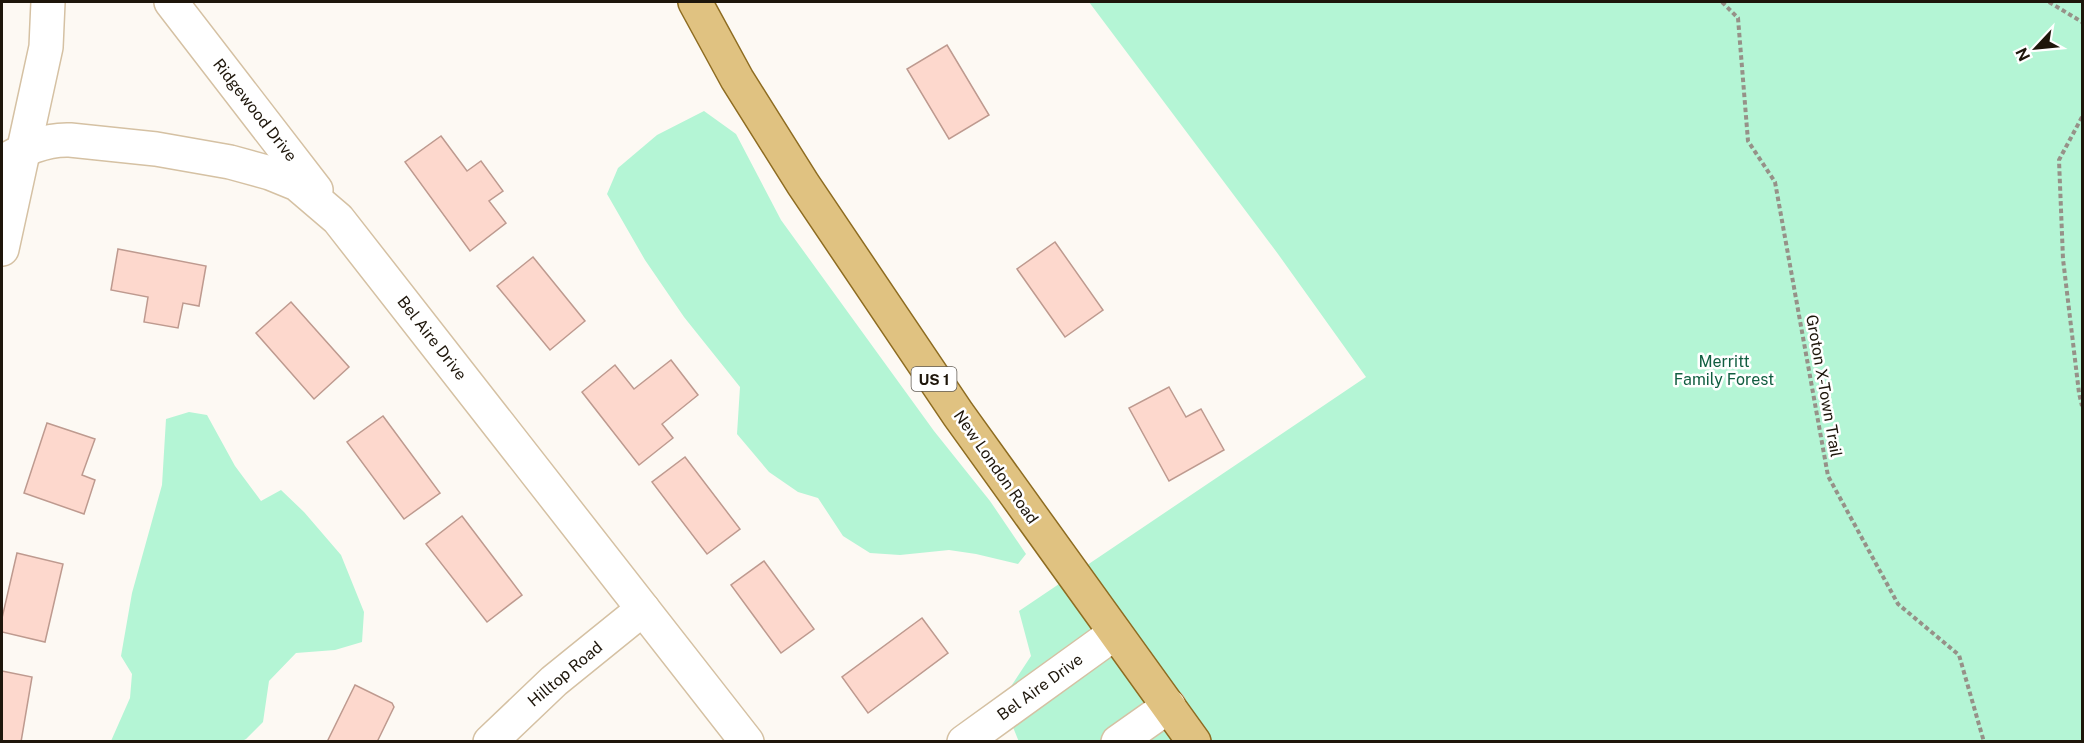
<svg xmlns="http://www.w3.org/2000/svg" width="2084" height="743" font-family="'Public Sans',sans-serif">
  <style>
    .green { fill: #b4f5d5 }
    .building { fill: #fdd8cd; stroke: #be9a8f; stroke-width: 1.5 }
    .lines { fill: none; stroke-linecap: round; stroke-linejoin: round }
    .minor-casing { stroke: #d5c1a3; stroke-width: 36 }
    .major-casing { stroke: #8e6c21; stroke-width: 36 }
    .path { stroke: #969188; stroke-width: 4; stroke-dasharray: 4.5 3; stroke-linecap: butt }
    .minor { stroke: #fff; stroke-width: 33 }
    .major { stroke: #e0c281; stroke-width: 33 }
    .labels { text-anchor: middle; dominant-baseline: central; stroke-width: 5; stroke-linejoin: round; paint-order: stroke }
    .shield { fill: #fff; stroke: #625c54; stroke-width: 1.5 }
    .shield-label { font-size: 15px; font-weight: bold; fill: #1e160b }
    .street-label { font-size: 16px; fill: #1e160b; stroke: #fff }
    .park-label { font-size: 16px; fill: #115e41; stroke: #fff }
  </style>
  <rect width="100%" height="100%" fill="#fdf9f3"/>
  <g class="green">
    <path d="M1089,2H2082V741L1019,742L1002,700L1031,656L1019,611L1366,377L1278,254Z"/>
    <path d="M704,111L736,134L781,220L934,431L990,501L1026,554L1018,564L976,554L949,550L900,555L870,553L843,536L818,498L798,492L769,472L737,434L740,387L684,317L645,260L607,194L618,168L657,135Z"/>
    <path d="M189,412L207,415L235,466L261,501L281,490L304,512L341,555L364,612L362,642L335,650L296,653L269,681L263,722L246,739L240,742L111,741L130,698L132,674L121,656L132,593L162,485L166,419Z"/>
  </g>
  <g class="building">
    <path d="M947,45L989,115L949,139L907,69Z"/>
    <path d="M441,136L467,171L481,161L503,191L489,201L506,223L470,251L405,162Z"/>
    <path d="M1055,242L1103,310L1065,337L1017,269Z"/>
    <path d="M118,249L206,266L199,306L183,303L178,328L144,322L148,297L111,290Z"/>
    <path d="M533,257L585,321L550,350L497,286Z"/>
    <path d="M291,302L349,367L314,399L256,333Z"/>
    <path d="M671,360L698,395L662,424L673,438L639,465L582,392L615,365L634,389Z"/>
    <path d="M1169,387L1186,417L1201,409L1224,450L1169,481L1129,408Z"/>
    <path d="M383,416L440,493L404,519L347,442Z"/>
    <path d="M47,423L95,439L82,475L95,480L84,514L24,493Z"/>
    <path d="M685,457L740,529L707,554L652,482Z"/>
    <path d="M462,516L522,595L487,622L426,544Z"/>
    <path d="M17,553L63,564L45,642L2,632V618Z"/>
    <path d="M764,561L814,629L781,653L731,585Z"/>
    <path d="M922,618L948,653L868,713L842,677Z"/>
    <path d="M2,671L32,677L21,742H2Z"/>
    <path d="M355,685L392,703L394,707L377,742H327Z"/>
  </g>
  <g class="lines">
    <defs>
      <g id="minor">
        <path d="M171,2L316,190"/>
        <path d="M2,162C23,150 44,139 70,140L156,149L230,162L270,173L297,184L338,219L747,742"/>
        <path d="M2,249L46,47L48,2"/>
        <path d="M490,742L554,681L643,609"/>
        <path d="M964,742L1115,633"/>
        <path d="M1118,742L1169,706"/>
      </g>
      <path id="major" d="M695,2L737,79L803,184L958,414L1194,742"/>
    </defs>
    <use href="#minor" class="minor-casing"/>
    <use href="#major" class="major-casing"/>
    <g class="path">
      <path d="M1722,2L1738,18L1748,141L1775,182L1828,476L1898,604L1959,655L1984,742"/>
      <path d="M2049,2L2082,22"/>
      <path d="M2082,117L2059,160L2063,259L2079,393L2082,406"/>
    </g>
    <use href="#minor" class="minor"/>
    <use href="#major" class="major"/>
  </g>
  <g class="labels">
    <rect class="shield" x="911.5" y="367" width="45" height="24" rx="4.5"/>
    <g class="shield-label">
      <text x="934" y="379">US 1</text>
    </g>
    <g class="street-label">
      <text transform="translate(255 110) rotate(52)">Ridgewood Drive</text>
      <text transform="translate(432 338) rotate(52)">Bel Aire Drive</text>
      <text transform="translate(1824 386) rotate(80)">Groton X-Town Trail</text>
      <text transform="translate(996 467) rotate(55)">New London Road</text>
      <text transform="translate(565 674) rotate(-40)">Hilltop Road</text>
      <text transform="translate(1040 687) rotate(-36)">Bel Aire Drive</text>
    </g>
    <g class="park-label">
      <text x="1724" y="361">Merritt<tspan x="1724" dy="18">Family Forest</tspan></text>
    </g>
  </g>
  <rect width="2084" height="743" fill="none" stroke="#1e160b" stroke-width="6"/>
  <g transform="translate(2036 48) rotate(244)" stroke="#ffffff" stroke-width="4.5" paint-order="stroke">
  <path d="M0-4.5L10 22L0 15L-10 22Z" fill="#1e160b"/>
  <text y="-9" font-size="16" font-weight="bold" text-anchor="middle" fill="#1e160b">N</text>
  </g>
</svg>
